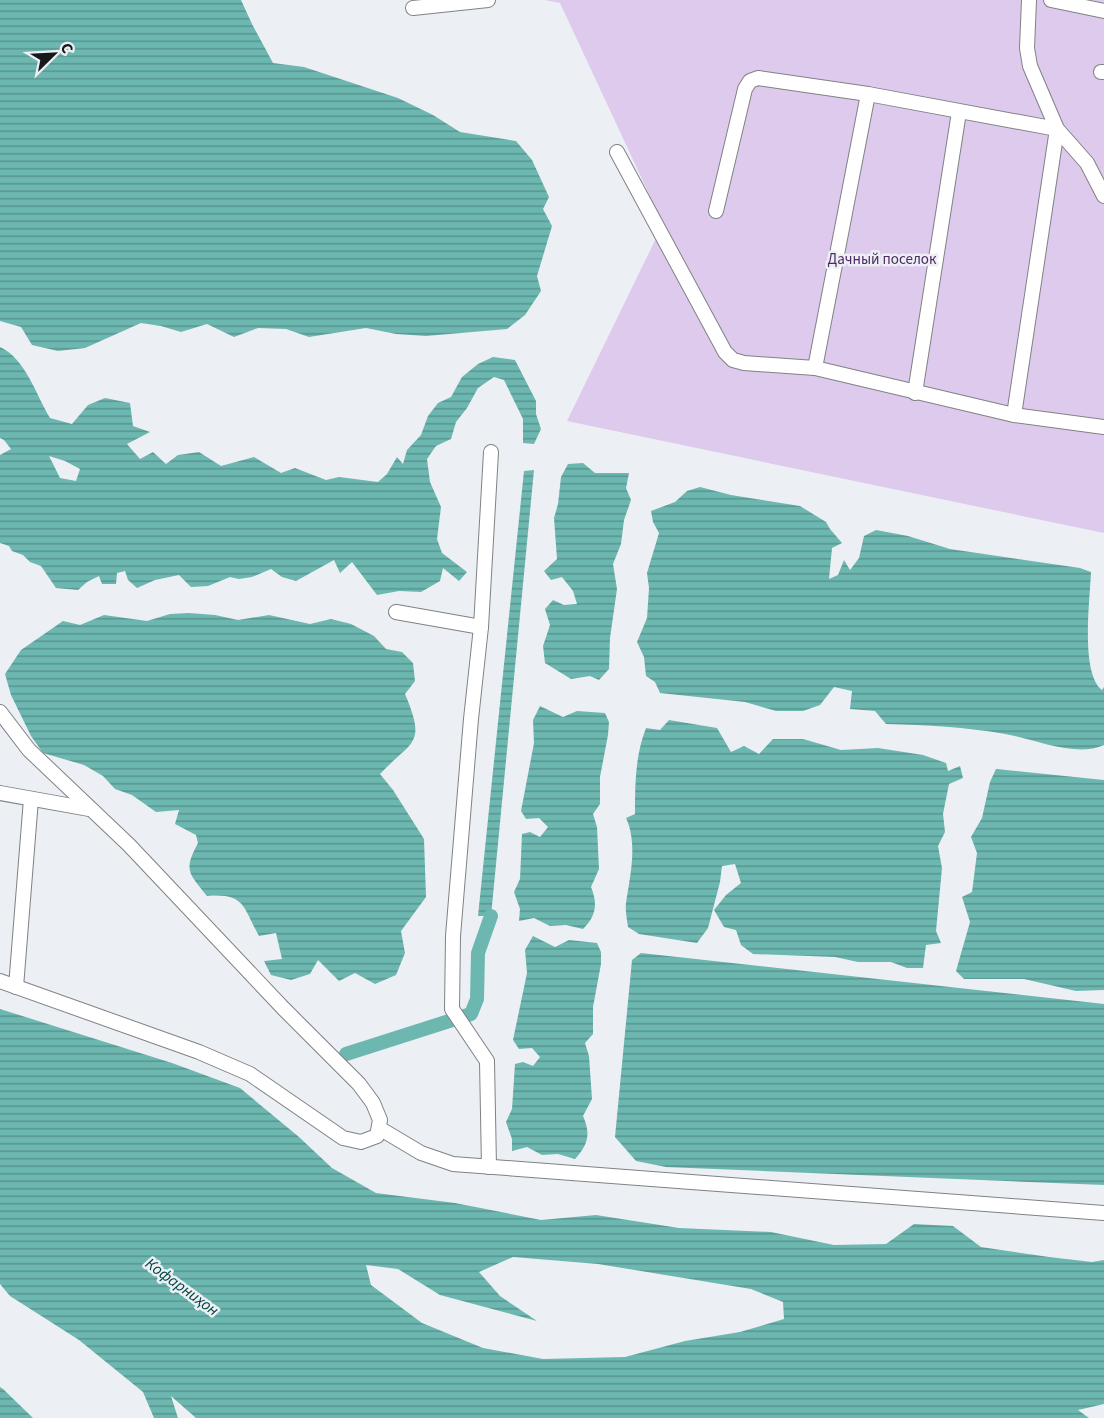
<svg xmlns="http://www.w3.org/2000/svg" width="1104" height="1418" font-family="'Source Sans 3',sans-serif">
  <style>
    .garden { fill: #decaec }
    .water { fill: url(#water-rules); fill-rule: evenodd }
    .lines { fill: none; stroke-linecap: round; stroke-linejoin: round }
    .canal { stroke: #6db7b1; stroke-width: 14 }
    .minor-casing { stroke: #7f8285; stroke-width: 16 }
    .minor { stroke: #fff; stroke-width: 14 }
    .labels { text-anchor: middle; dominant-baseline: central; stroke-width: 5; stroke-linejoin: round; paint-order: stroke }
    .park-label { font-size: 15px; fill: #4e2964; stroke: #eceff3 }
    .water-label { font-size: 16px; font-style: italic; fill: #004642; stroke: #eceff3 }
  </style>
  <defs>
    <pattern id="water-rules" width="6" height="5" patternUnits="userSpaceOnUse" patternTransform="scale(1.5)"><rect width="6" height="5" fill="#6db7b1"/><path d="M0 2.5h6" fill="none" stroke="#59948f"/></pattern>
  </defs>
  <rect width="100%" height="100%" fill="#eceff3"/>
  <path class="garden" d="M545,0H1104V533L567,421L663,224L560,3Z"/>
  <g class="water">
    <path d="M0,0H241L252,24L273,63L304,67L398,98L433,115L460,132L516,141L532,160L549,197L543,209L552,226L537,276L541,291L525,315L507,329L426,336L396,334L366,328L309,337L286,329L258,328L234,337L207,324L181,332L161,326L141,323L85,348L58,351L32,345L21,327L0,321Z"/>
    <path d="M0,347C26,359 36,395 50,418L72,424L88,405L105,398L130,403L133,426L150,432L127,444L140,459L153,452L166,464L178,455L199,452L221,466L254,457L281,473L295,468L326,480L339,477L378,482L387,474L397,457L403,464L407,450L421,435L428,416L438,403L451,397L462,377L478,364L493,357L515,360L536,401V414L541,429L534,444L523,443V419L504,380L494,377L478,388L467,408L456,422L451,439L436,446L427,459L430,482L441,507L437,539L442,553L467,572L459,581L443,568L440,581L421,592L399,591L377,595L352,562L340,573L334,560L296,581L282,577L271,569L252,577L239,579L230,577L208,586L191,587L179,575L155,580L137,588L128,580L125,571L117,573L116,584H102L99,576L87,582L78,590L56,588L41,566L30,562L23,555L12,551L9,546L0,543V455L11,449L4,440L0,438ZM49,456L65,461L80,469L76,481L60,478Z"/>
    <path d="M583,463L595,473H629L626,488L631,500L624,520L621,544L613,564L617,589L610,638L609,669L599,680L590,676L571,679L545,663L543,646L550,625L545,609L553,600L564,605L577,604L573,591L562,577L551,580L544,571L557,559L554,518L558,504L561,477L568,464Z"/>
    <path d="M534,470L491,916H478L524,471Z"/>
    <path d="M700,487L731,495L800,506L826,522L830,529L842,543L832,548L829,579L838,575L844,560L850,570L859,558L864,536L876,530L908,536L950,549L1080,568L1091,572C1090,599 1080,673 1102,690L1104,687V745C1076,758 1034,739 1005,734C966,727 926,725 886,724L875,711L850,709L852,691L834,687L820,705L803,711H776L745,702L660,693L655,682L646,676L644,657L637,642L647,618L649,588L647,573L659,533L653,522L651,511L675,502L687,491Z"/>
    <path d="M189,613L215,615L238,620L269,615L310,624L331,619L351,624L374,636L386,649L402,652L413,663L415,681L405,694C427,746 412,740 380,774L393,790L424,839L426,897L401,931L405,953L396,975L375,984L355,973L339,981L318,960L310,974L291,980L271,975L264,961L282,959L276,933L259,936C243,908 246,893 207,896C189,873 183,871 198,843L196,835L175,824L179,810L156,812L132,795L115,789L103,776L84,765L43,753L31,736L11,695L5,674L21,650L63,621L80,625L104,615L147,621L170,614Z"/>
    <path d="M540,706L563,717L577,711L605,713L609,722L608,735L600,777V804L593,814L597,827L599,869L591,887C598,904 596,916 583,929L566,925L550,926L534,918L519,921L520,909L514,892L520,879L522,834L530,832L540,837L548,827L539,818L526,819L521,811L534,743L533,720Z"/>
    <path d="M669,720L717,728L731,752L744,746L759,754L773,739H803L841,750L878,748L923,755L946,763L948,771L960,766L963,778L949,784L943,814L945,832L938,846L942,868L936,931L941,943L926,945L923,968H907L891,962H858L835,957L753,954L741,945L736,930L724,927L714,910L726,895L741,883L735,864L722,866L720,882L708,928L697,943L639,934L628,927C627,919 625,911 626,903C630,876 638,844 626,818L635,814C635,785 635,756 646,728L660,730Z"/>
    <path d="M996,769L1104,780V990L1076,991L1024,979H964L956,971L970,922L962,897L972,892L977,853L971,837L982,818L990,782Z"/>
    <path d="M533,936L555,947L569,940L597,943L601,952V964L593,1007V1034L585,1043L589,1056L592,1099L583,1116C591,1134 588,1145 575,1159L558,1154L542,1155L527,1147L512,1151V1139L506,1122L512,1109L515,1064L523,1062L533,1066L540,1057L532,1048L519,1049L513,1040L527,973L525,950Z"/>
    <path d="M641,953L1104,1004V1185L666,1167L636,1161L615,1137L632,960Z"/>
    <path d="M0,1009L172,1063L240,1088L299,1137L332,1168L376,1193L455,1203L541,1220L596,1215L679,1228L771,1232L834,1245L886,1244L914,1224L953,1226L981,1247L1049,1257L1092,1262L1104,1260V1404L1078,1410L1089,1418H196L171,1396L178,1418H154L143,1392L79,1340L10,1296L0,1284ZM513,1257L598,1264L751,1289L783,1302L784,1319L740,1332L685,1341L625,1357L543,1359L483,1348L422,1323L371,1285L366,1265L398,1269L440,1295L537,1321L500,1296L479,1272Z"/>
    <path d="M0,1387L3,1389L33,1418H0Z"/>
  </g>
  <g class="lines">
    <path class="canal" d="M346,1054L471,1014L477,999L478,953L491,916"/>
    <defs>
      <g id="minor">
        <path d="M1051,0L1104,11"/>
        <path d="M413,8L488,0"/>
        <path d="M1101,72H1104"/>
        <path d="M617,152L725,352L733,360L744,363L815,368L1014,415L1057,129L1030,66L1027,48L1029,0"/>
        <path d="M716,211L745,89L750,81L758,78L868,94L1057,129L1087,163L1104,196"/>
        <path d="M815,368L868,94"/>
        <path d="M915,393L959,112"/>
        <path d="M1014,415L1104,427"/>
        <path d="M396,612L481,627"/>
        <path d="M0,712L29,750L129,845L283,1008L359,1084L373,1103L380,1120L377,1136L361,1142L343,1138L250,1074L199,1052L0,981"/>
        <path d="M0,793L89,809"/>
        <path d="M16,987L31,799"/>
        <path d="M379,1128L421,1153L453,1164L1104,1213"/>
        <path d="M489,1167L487,1061L452,1009L453,936L471,719L481,627L491,452"/>
      </g>
    </defs>
    <use href="#minor" class="minor-casing"/>
    <use href="#minor" class="minor"/>
  </g>
  <g class="labels">
    <g class="park-label">
      <text x="882" y="259">Дачный поселок</text>
    </g>
    <g class="water-label">
      <text transform="translate(182 1287) rotate(36)">Кофарниҳон</text>
    </g>
  </g>
  <g transform="translate(54 54) rotate(66)" stroke="#eceff3" stroke-width="4.5" paint-order="stroke">
  <path d="M0-4.5L10 22L0 15L-10 22Z" fill="#161819"/>
  <text y="-9" font-size="16" font-weight="bold" text-anchor="middle" fill="#161819">С</text>
  </g>
</svg>
